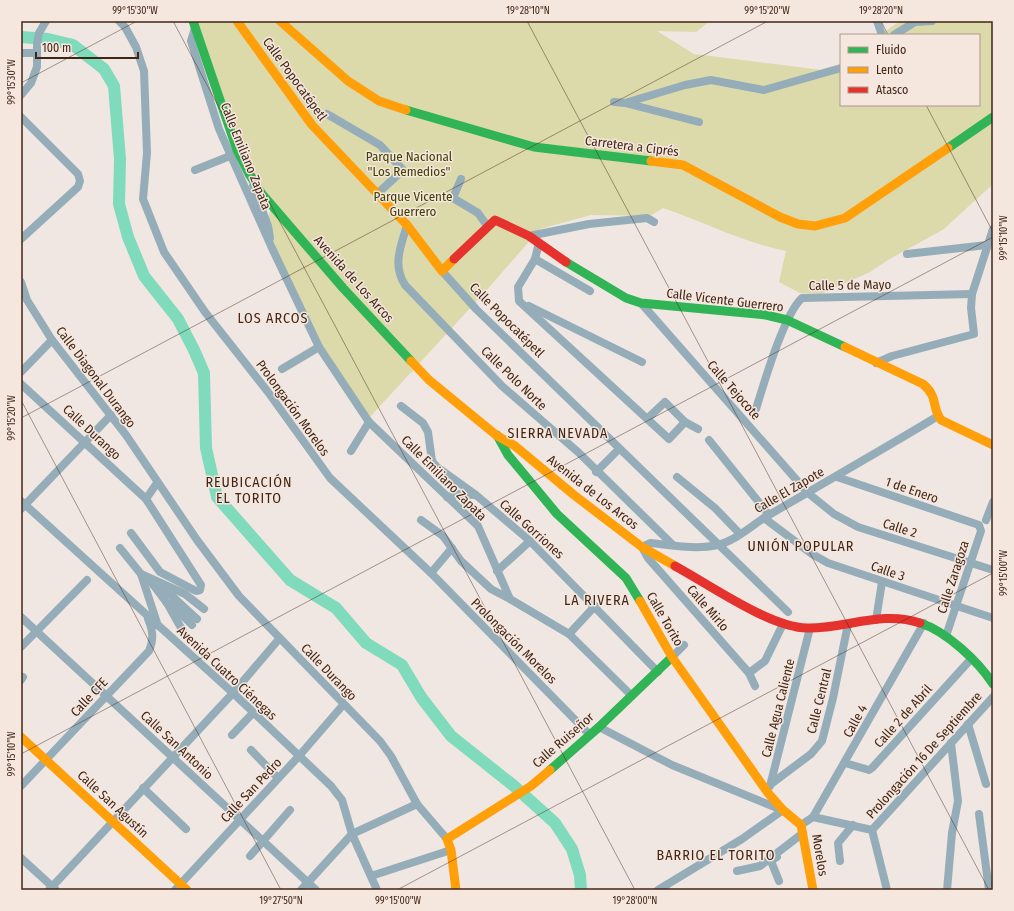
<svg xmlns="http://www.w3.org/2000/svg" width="1014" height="911" font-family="'Fira Sans Condensed',sans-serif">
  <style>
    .green { fill: #dcd9ab }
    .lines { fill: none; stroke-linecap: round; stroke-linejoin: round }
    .river { stroke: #80dabc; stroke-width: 12 }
    .street { stroke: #95adb8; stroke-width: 8 }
    .fast { stroke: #30b455; stroke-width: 9 }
    .slow { stroke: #ff9f0a; stroke-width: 9 }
    .jam { stroke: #e5322d; stroke-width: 9 }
    .ticks { fill: none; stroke: #412616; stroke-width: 1; stroke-opacity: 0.45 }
    .labels { text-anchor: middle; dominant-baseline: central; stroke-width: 3; stroke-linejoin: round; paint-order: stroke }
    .street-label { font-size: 13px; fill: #412616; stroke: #f5e6de }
    .park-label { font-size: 13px; fill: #404001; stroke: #f5e6de }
    .neighbourhood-label { font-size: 14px; letter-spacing: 1px; fill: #412616; stroke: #f5e6de }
    .neatline { fill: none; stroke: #412616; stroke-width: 1.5 }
    .ticks-label { font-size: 10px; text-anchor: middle; fill: #412616 }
  </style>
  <rect width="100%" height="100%" fill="#f0e7e3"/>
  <path class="green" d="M196,21H710L696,32L657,31L694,54L830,71L841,63V105H979V35H880L900,21H993V184L944,229L888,260L870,272L821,294L800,293L779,282L786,251C742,242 704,222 663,208L650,216L591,215L540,229L485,292L369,418L296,304L265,230L272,203C231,152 217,83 196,21Z"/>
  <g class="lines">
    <path class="river" d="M21,37L48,39L73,45L104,69L114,86L120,159L119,204L128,237L144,276L178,319L194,350L204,373L206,448L217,497L290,580L336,608L366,643L402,665L421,697L451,736L514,786L555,823L572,849L580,875L581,890"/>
    <g class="street">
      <path d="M119,21L125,27L136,47L144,71L147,153L143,199L164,252L205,312L268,392L330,478L431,573L590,735"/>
      <path d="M877,21L882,35"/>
      <path d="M195,28L191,41L219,129L271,246L319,347L369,422L478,526L510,599L569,634L632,696"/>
      <path d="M894,35L915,22L932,21"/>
      <path d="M21,53H37"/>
      <path d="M21,95L31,83L37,67V43L39,33L46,21"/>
      <path d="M614,102L625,103L685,85L711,80L764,90L841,68"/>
      <path d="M625,103L699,122"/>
      <path d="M327,114L380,145L403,170L377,194"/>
      <path d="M21,117L78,174L80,181L78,187L21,239"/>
      <path d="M195,170L230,156"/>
      <path d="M461,179L453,198L478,213L488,227"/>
      <path d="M253,186L268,226L270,238"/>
      <path d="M407,225C401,246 392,265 405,285L502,386L578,452L673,545"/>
      <path d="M529,236L589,224L647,218L654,222"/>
      <path d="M539,243L535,259L518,287L519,301L669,439L685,422"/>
      <path d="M907,254L987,245"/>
      <path d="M535,259L590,291"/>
      <path d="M442,271L476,309L788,612"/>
      <path d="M21,282L27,300L52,340L126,435L197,540L239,596L380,741L391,756L417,804L447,839"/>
      <path d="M641,303L808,493L834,514L858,527L993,570"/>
      <path d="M529,306L642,362"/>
      <path d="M876,363L892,356L974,334L971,308L972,294L993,229"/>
      <path d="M282,369L319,347"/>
      <path d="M21,372L52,340"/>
      <path d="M21,384L146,499L201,585L200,590L196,591L160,572L131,533"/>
      <path d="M401,406L423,423L428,432L432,461L437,467L476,495L530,541L658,672"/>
      <path d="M756,409C764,383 784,314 802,298L972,294"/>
      <path d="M648,418L665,402L685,422L698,429"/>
      <path d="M709,440L769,515"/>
      <path d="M351,451L369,422"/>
      <path d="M596,472L619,449"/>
      <path d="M677,477L715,508L740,534"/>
      <path d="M837,477L979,525L981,531L946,636"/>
      <path d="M447,497L458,494L475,495"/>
      <path d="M146,499L157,483"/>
      <path d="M21,501L233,693L331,786L342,800L352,834L377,890"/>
      <path d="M21,509L111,415"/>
      <path d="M764,518L812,554L828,563L993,618"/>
      <path d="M421,520L443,536L461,561L491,589L510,599"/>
      <path d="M986,520L993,502"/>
      <path d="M120,548L141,574L158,626"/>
      <path d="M497,571L530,541"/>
      <path d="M431,573L452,548"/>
      <path d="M141,574L185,594L204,609"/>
      <path d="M149,579L167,603L184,633"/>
      <path d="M162,587L197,619"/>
      <path d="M167,603L172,605L192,625"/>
      <path d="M21,617L316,890"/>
      <path d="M876,620L882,582"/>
      <path d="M569,634L595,606"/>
      <path d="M21,647L87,580"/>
      <path d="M672,657L684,645"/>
      <path d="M749,673L765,661L783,624"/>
      <path d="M21,680L23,677"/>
      <path d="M755,686L749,673L648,558L642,547L650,543C671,545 696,550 717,545C736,541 753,524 769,515C825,482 882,450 938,416"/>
      <path d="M968,724L986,784"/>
      <path d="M599,727L672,765L782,810"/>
      <path d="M232,735L253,713"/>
      <path d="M251,750L278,778"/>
      <path d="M845,763L869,770L872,768L971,659"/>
      <path d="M771,784L811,754L822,741L833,698L848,624"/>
      <path d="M21,786L149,651C154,639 153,631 148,619"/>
      <path d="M770,786L810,628"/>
      <path d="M143,788L186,829"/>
      <path d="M979,814L989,890"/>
      <path d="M813,817L872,830"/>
      <path d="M801,825L813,817L924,623"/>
      <path d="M872,830L993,697"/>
      <path d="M872,830L887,890"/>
      <path d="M250,856L290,810"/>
      <path d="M777,857L771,861L779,881"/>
      <path d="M21,858L55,889"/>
      <path d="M840,861L838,843L853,825"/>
      <path d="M737,871L760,866L803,833"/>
      <path d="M371,876L451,850"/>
      <path d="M49,890L233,693L279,639"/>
      <path d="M175,890L299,756L343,705"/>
      <path d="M301,890L352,834L417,804"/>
      <path d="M658,890L742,839L783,810"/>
      <path d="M947,890L952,833L958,801L951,743"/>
    </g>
    <g class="fast">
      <path d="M193,21L237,150L249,174L262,194L343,288L411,361"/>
      <path d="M406,110L534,147L651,161"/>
      <path d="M948,148L993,117"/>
      <path d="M566,262L626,298L641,303L766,315L787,320L845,347"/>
      <path d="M497,435L508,455L557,514L626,578L640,601"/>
      <path d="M920,623C946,631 978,661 993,684"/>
      <path d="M550,770L599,727L672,657"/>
    </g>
    <g class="slow">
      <path d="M237,21L312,125L407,225L442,271L454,259"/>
      <path d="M280,21L348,81L379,101L406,110"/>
      <path d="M651,161L683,165L780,217L798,224L815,226L845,218L948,148"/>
      <path d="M845,347L923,384C939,398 931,406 941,420L993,445"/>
      <path d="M411,361L429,380L496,435L515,446L574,495L642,547L675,566"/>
      <path d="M640,601L672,657L768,793L783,810L801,825L813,890"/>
      <path d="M21,737L187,890"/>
      <path d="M456,890L451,850L447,839L531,786L550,770"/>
    </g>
    <g class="jam">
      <path d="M454,259L495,220L529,236L566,262"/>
      <path d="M675,566C710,585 769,627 807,628C845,629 882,610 920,623"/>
    </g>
  </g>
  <path class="ticks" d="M173,21L635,890M527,21L989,890M881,21L888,35M21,83L137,21M926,105L993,232M21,400L281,890M21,418L768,21M21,754L993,237M397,890L993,573"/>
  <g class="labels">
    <g class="street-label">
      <text transform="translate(295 79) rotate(54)">Calle Popocatépetl</text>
      <text transform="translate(632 146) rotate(7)">Carretera a Ciprés</text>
      <text transform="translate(246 156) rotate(68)">Calle Emiliano Zapata</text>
      <text transform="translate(354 279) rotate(48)">Avenida de Los Arcos</text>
      <text transform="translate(850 285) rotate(-1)">Calle 5 de Mayo</text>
      <text transform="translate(725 300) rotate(7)">Calle Vicente Guerrero</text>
      <text transform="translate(507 320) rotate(45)">Calle Popocatépetl</text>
      <text transform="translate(96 377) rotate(53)">Calle Diagonal Durango</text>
      <text transform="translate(514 378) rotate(44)">Calle Polo Norte</text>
      <text transform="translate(734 390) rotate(49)">Calle Tejocote</text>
      <text transform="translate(293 408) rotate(54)">Prolongación Morelos</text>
      <text transform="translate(92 432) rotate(43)">Calle Durango</text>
      <text transform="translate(444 478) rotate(45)">Calle Emiliano Zapata</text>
      <text transform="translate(789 490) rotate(-30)">Calle El Zapote</text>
      <text transform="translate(912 490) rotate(19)">1 de Enero</text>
      <text transform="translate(593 492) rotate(38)">Avenida de Los Arcos</text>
      <text transform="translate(900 528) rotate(18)">Calle 2</text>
      <text transform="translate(532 529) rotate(42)">Calle Gorriones</text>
      <text transform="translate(888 571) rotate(19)">Calle 3</text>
      <text transform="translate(953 577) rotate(-72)">Calle Zaragoza</text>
      <text transform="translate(708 608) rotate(49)">Calle Mirlo</text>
      <text transform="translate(665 619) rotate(60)">Calle Torito</text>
      <text transform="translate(514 641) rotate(45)">Prolongación Morelos</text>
      <text transform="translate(329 672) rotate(46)">Calle Durango</text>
      <text transform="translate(227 673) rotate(43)">Avenida Cuatro Ciénegas</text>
      <text transform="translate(89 697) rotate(-47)">Calle CFE</text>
      <text transform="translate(819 701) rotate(-76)">Calle Central</text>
      <text transform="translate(778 708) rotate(-76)">Calle Agua Caliente</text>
      <text transform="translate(903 716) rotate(-48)">Calle 2 de Abril</text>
      <text transform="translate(855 721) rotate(-61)">Calle 4</text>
      <text transform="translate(563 740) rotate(-41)">Calle Ruiseñor</text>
      <text transform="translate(177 745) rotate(43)">Calle San Antonio</text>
      <text transform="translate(924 755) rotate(-48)">Prolongación 16 De Septiembre</text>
      <text transform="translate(251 790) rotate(-47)">Calle San Pedro</text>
      <text transform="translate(113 804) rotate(43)">Calle San Agustín</text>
      <text transform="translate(820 855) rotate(80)">Morelos</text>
    </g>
    <g class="park-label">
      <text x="409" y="156">Parque Nacional<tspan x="409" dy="15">"Los Remedios"</tspan></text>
      <text x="413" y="196">Parque Vicente<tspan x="413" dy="15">Guerrero</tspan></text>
    </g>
    <g class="neighbourhood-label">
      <text x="273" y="318">LOS ARCOS</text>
      <text x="558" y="433">SIERRA NEVADA</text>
      <text x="249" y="482">REUBICACIÓN<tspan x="249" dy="16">EL TORITO</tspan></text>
      <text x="801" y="546">UNIÓN POPULAR</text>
      <text x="597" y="600">LA RIVERA</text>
      <text x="716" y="855">BARRIO EL TORITO</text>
    </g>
  </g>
  <rect width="1014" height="911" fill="none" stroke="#f5e6de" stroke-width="44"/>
  <rect x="840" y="34" width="140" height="72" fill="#f5e6de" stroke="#ad998e"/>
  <rect x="848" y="47" width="20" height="6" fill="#30b455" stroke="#ad998e"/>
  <text x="876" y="54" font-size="12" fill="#412616">Fluido</text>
  <rect x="848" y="67" width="20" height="6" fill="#ff9f0a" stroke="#ad998e"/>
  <text x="876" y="74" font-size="12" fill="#412616">Lento</text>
  <rect x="848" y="87" width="20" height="6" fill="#e5322d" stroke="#ad998e"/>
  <text x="876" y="94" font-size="12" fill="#412616">Atasco</text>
  <path d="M36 52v6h102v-6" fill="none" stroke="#412616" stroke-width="2"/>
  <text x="42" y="52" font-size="12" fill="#412616" stroke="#f5e6de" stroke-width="3" paint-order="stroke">100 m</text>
  <rect x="22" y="22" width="970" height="867" class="neatline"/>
  <g class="ticks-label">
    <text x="135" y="14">99°15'30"W</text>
    <text x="528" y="14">19°28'10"N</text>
    <text x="767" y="14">99°15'20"W</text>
    <text x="881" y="14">19°28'20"N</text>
    <text transform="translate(11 82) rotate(-90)" y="4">99°15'30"W</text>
    <text transform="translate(1003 238) rotate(-90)" y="4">99°15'10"W</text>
    <text transform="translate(11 418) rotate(-90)" y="4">99°15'20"W</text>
    <text transform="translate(1003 573) rotate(-90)" y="4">99°15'00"W</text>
    <text transform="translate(11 754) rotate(-90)" y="4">99°15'10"W</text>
    <text x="281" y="904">19°27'50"N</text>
    <text x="398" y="904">99°15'00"W</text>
    <text x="635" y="904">19°28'00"N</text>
  </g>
</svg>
